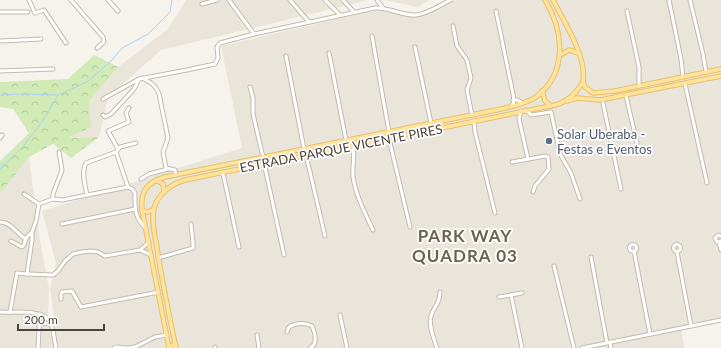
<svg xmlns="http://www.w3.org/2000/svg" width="721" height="348" font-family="Lato,sans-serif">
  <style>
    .residential { fill: #eae5da }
    .forest { fill: url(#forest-crowns) }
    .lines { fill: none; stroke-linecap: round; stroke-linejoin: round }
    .stream { stroke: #a9d4f2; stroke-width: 1 }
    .minor-casing { stroke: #c2bbae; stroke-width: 5 }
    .major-casing { stroke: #e6c16a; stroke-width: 5.5 }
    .minor { stroke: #fff; stroke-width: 3 }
    .major { stroke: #ffe39c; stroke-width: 3.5 }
    .service-dot { fill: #5c6f8a; stroke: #fff; stroke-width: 1.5 }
    .labels { text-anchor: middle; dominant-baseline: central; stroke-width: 3.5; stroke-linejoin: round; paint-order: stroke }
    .service-label { font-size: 13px; fill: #4e5e75; stroke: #fff; text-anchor: start }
    .street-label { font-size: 13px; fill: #4b4439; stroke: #fff }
    .district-label { font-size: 17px; font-weight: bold; letter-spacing: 1px; fill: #6e6250; stroke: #fff }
  </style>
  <defs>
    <pattern id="forest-crowns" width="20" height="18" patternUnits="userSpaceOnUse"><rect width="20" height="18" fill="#d2eab5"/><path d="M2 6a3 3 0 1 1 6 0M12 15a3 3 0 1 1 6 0" fill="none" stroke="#b6ca9c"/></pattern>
  </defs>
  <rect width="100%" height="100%" fill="#f6f3ec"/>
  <g class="residential">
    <path d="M186,0H369L161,50L108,97L99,137L68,139L90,127L89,101L118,67L168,29Z"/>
    <path d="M384,0H429L418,7Z"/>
    <path d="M457,0H721V320L681,327L684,348H58L50,288L56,263L42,211L242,148L221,46L381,9L420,16Z"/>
    <path d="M29,157L39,235L49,289L48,314L39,313L52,326L56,348H0V192L4,189Z"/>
  </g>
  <path class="forest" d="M94,55L118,67L89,101L91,127L69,138L99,137L71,158L53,144L29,157L4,189L0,192V161L29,133L13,109L0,107V82L68,79Z"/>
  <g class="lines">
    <g class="stream">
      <path d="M0,95L22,94L57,95"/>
      <path d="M0,169L22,148L42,122L58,95L87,82L112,60L122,48L148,34L170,12L172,0"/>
    </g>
    <defs>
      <g id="minor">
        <path d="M29,0L35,13L44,10L66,43"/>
        <path d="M71,0L103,37L104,42L97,48"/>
        <path d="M108,0L118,11"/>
        <path d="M229,0L254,34"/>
        <path d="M290,0L309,22"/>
        <path d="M325,0L340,15"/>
        <path d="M343,0L354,12"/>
        <path d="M377,0L383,8"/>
        <path d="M669,0L681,59L683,77"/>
        <path d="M690,0L703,54L706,72"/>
        <path d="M202,4L217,0"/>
        <path d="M496,11L513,94L514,101L512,106"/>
        <path d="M627,11L639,67V86"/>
        <path d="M0,12H28"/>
        <path d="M453,26L457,46L467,60L471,78L467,90L472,115"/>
        <path d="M372,36L389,132"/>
        <path d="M0,41L41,39"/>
        <path d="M415,47L431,123"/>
        <path d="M329,53L346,140"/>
        <path d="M286,56L304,149"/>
        <path d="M0,71L53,69"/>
        <path d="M142,78C150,82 156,85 159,94L168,138L163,152L166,168L175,170L176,175"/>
        <path d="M685,84L707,183"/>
        <path d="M250,87L253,98V114L263,157"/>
        <path d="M626,96L637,143"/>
        <path d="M103,99L139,79"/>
        <path d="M513,100H517L523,103"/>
        <path d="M603,103L621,189"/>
        <path d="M526,110L531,115L551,112L560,154L571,173L580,199"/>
        <path d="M521,111L519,119L528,159"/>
        <path d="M103,115L105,117L111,114L134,89L139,79L187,70L215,64L218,58L217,47L220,43L254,34L375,8C389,7 402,16 416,15C427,14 440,5 451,0"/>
        <path d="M474,121L475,132L495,213"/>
        <path d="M0,138L2,135"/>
        <path d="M389,139L410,227"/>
        <path d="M353,146C355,157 352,167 353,177C356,196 365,213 373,230"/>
        <path d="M118,149L108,131L129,122L126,113L129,108"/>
        <path d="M116,152L128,187"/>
        <path d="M306,155L325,236"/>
        <path d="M512,162L545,156L548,157L549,169L535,186L533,192"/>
        <path d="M264,163L284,255"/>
        <path d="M222,172L224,178L239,247"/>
        <path d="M141,179L149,174L168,169"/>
        <path d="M24,194L39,204"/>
        <path d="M87,195C85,186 81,171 86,163L116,152L120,147L136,143"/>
        <path d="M53,199V194L62,170L59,152"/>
        <path d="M0,222C10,222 16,232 24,238H26L32,232"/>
        <path d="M62,224L135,209"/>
        <path d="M721,236L718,235L715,238L717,242L721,241"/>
        <path d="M11,241L22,247L24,245L26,238"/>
        <path d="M719,242L721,250"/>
        <circle cx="633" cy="248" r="3.5"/>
        <circle cx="677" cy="248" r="3.5"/>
        <path d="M140,250L151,255"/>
        <path d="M634,251L650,334"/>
        <path d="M677,252L691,326"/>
        <path d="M591,257L607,343"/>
        <path d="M158,258L193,248V243L191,224"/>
        <path d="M554,266L574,348"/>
        <path d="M27,274L53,275L58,271L65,261L73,254L82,252L91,251L98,252L105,256L140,250L149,242"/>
        <path d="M522,293L511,295L522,348"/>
        <path d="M499,297L511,295"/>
        <path d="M61,299V294L62,292L72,291L81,307L159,292"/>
        <path d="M0,312C13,313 41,309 49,320C54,328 54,339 56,348"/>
        <path d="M10,312L17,273L27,274L32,240V232L36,221L39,204L53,199L62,200L128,187L132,189L135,193C135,210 134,216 146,229"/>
        <path d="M340,315L347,348"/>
        <path d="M39,323L51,324"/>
        <path d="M287,332L289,327C295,323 305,322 312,326C315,333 318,344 310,348"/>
        <path d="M257,335L259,348"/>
        <path d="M610,342L611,348"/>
        <path d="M215,347V348"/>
        <path d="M38,348L40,314"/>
        <path d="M114,348L117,347L127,348"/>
        <path d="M129,348L135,347L155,337L167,335"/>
        <path d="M437,348C434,339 428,325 431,316C434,306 440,304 440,292"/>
        <path d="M582,348L721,320"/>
      </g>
      <g id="major">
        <path d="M560,55L569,50L579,53"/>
        <path d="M583,81L585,87L593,93L615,91L721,69"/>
        <path d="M542,91L545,101L551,106"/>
        <path d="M568,101L577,98L600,100L721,76"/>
        <path d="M156,180L163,184L164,192"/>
        <path d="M142,210L147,212L154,210"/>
        <path d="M176,346L173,345L169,348L142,210C140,192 147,182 165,177L501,109C513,106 526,104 536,97C568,73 564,31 545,0"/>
        <path d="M176,348C169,315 162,282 157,248C155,236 151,221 154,208C158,194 171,184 185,180L555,105C563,103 569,99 575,93C578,89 583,84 583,80C587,57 563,20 553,0"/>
      </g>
    </defs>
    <use href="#minor" class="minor-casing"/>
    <use href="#major" class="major-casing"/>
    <use href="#minor" class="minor"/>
    <use href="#major" class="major"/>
  </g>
  <circle class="service-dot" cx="549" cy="141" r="4"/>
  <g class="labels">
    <g class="service-label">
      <text x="557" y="134">Solar Uberaba -<tspan x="557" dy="15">Festas e Eventos</tspan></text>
    </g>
    <g class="street-label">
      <text transform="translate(341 148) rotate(-11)">ESTRADA PARQUE VICENTE PIRES</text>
    </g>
    <g class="district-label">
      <text x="465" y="235">PARK WAY<tspan x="465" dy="20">QUADRA 03</tspan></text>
    </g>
  </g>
  <path d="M18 324v6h86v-6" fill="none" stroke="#4b4439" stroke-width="2"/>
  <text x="24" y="324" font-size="12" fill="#4b4439" stroke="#ffffff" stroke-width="3" paint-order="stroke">200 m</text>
</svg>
